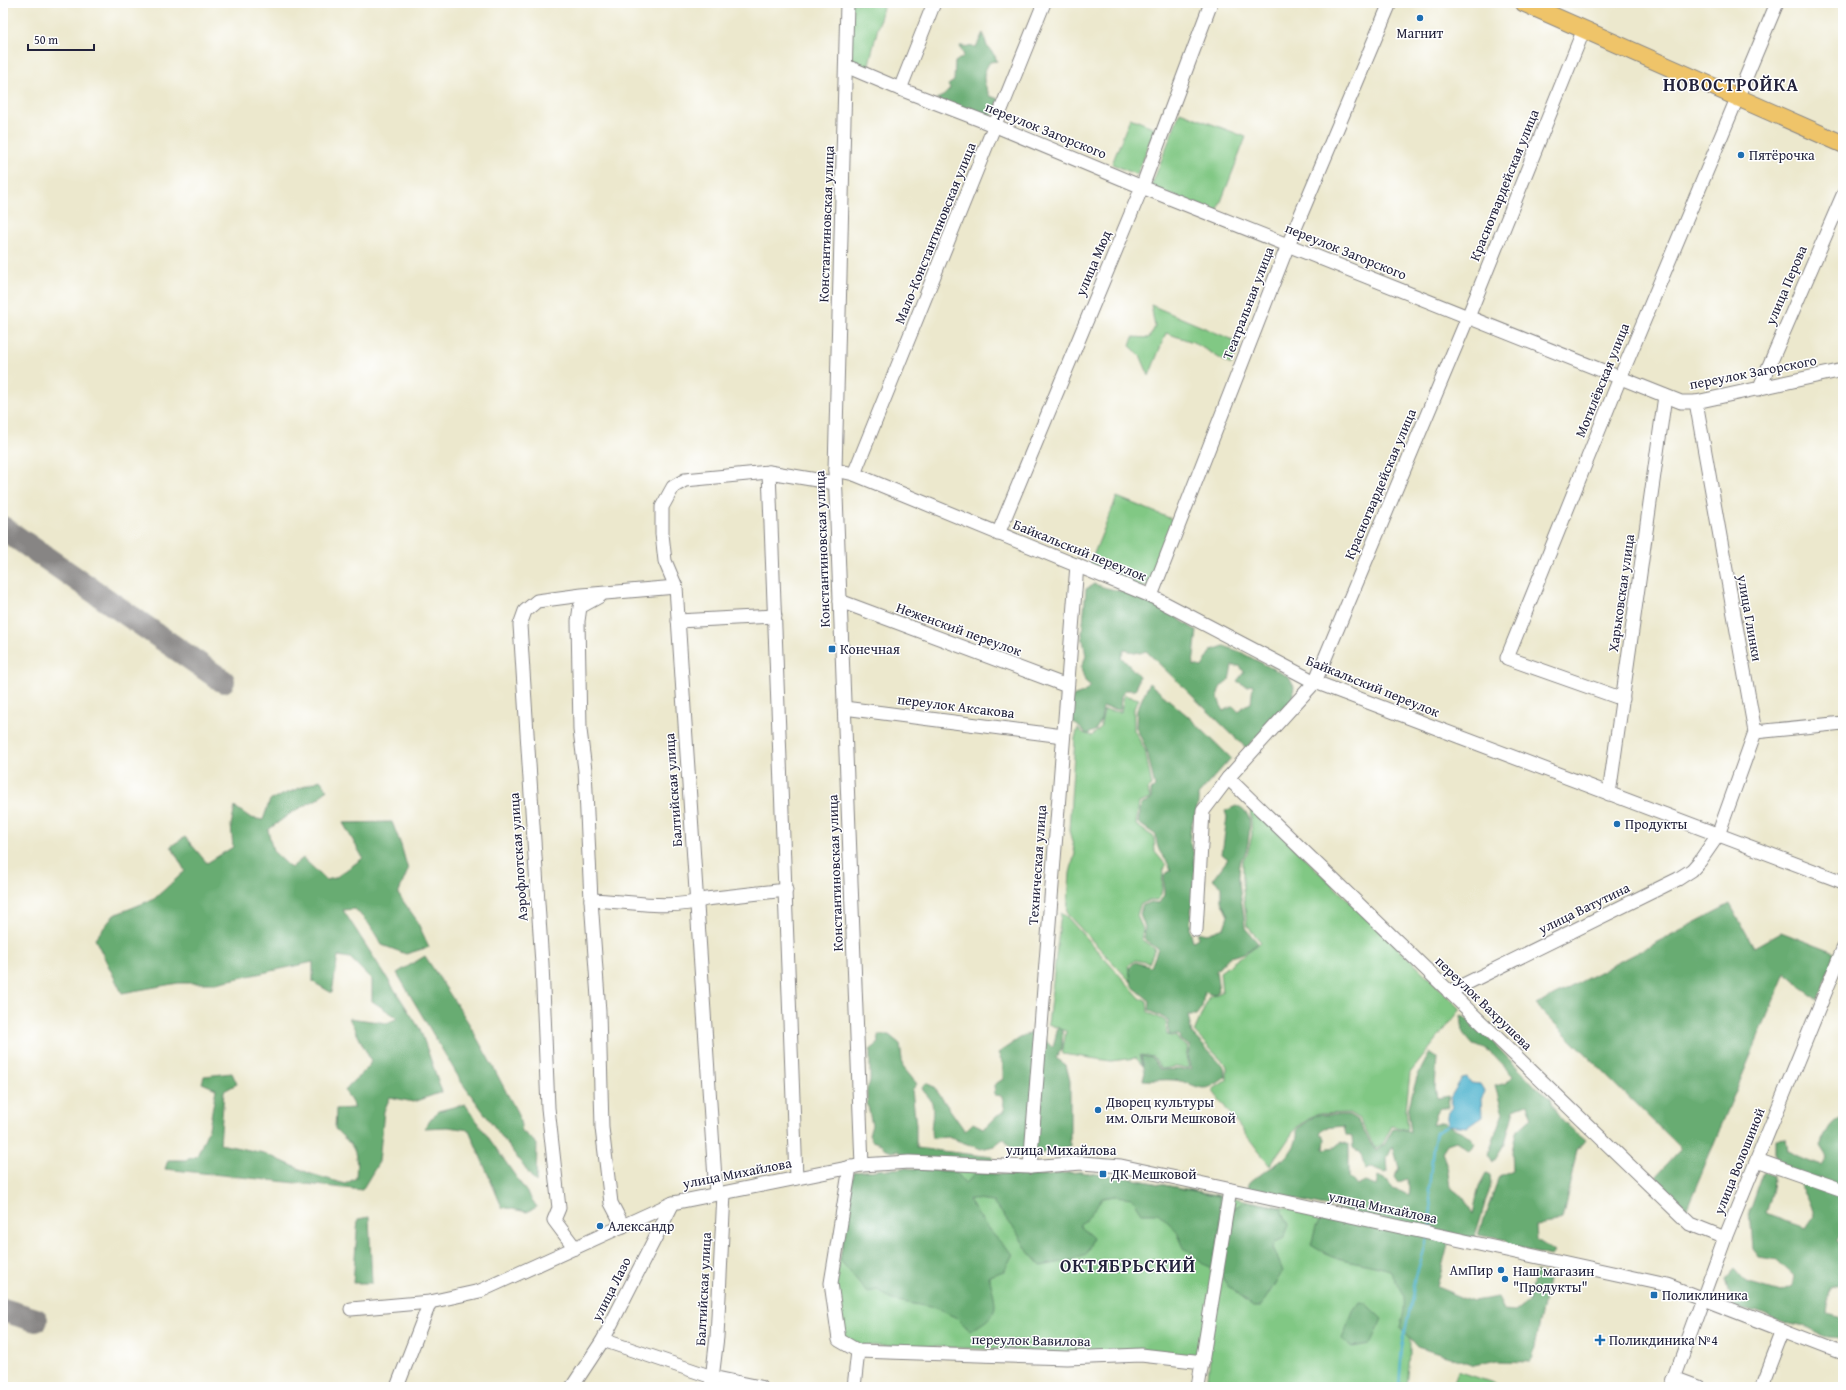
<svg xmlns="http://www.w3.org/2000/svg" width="1846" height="1390" font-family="'Gentium Book Plus',serif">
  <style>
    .green { fill: #81c884; stroke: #527560 }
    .forest { fill: #68ac72; stroke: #456756; fill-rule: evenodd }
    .water { fill: #4eb2cd; stroke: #386a84 }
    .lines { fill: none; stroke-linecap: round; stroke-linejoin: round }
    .stream { stroke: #4eb2cd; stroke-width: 2.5 }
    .taxiway { stroke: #878584; stroke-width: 24 }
    .minor-casing { stroke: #878584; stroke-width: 15 }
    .major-casing { stroke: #878584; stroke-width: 19 }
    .minor { stroke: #fff; stroke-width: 13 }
    .major { stroke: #efc469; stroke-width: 17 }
    .poi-dot { fill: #1f6fb2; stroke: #fff; stroke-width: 1.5 }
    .labels { text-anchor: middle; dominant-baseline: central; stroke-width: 3; stroke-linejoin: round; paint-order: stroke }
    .poi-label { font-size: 14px; fill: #22223b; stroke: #fff; text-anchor: start }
    .street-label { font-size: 14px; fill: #22223b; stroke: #fff }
    .district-label { font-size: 18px; font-weight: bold; letter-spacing: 1px; fill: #22223b; stroke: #fff }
  </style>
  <rect width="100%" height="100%" fill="#fff"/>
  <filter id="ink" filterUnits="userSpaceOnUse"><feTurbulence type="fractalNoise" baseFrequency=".025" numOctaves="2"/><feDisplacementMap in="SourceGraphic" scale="8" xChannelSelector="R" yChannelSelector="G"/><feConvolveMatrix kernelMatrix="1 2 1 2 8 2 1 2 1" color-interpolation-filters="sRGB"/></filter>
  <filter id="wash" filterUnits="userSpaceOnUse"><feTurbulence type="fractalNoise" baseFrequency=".012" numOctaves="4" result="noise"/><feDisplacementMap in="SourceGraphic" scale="16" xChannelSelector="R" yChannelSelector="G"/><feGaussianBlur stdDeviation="0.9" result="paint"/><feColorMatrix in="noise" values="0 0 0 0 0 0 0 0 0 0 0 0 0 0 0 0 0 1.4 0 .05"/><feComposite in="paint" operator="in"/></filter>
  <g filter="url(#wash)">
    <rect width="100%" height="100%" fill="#ece8cd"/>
    <g class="green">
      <path d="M852,3H884L868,68L849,62Z"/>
      <path d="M1180,112L1246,137L1217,212L1151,187Z"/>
      <path d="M1130,118L1155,128L1137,175L1112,164Z"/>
      <path d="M1151,305L1240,343L1232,364H1229L1193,342L1166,333L1149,376L1140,355L1130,346L1133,337L1149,338L1155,327Z"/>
      <path d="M1117,497L1177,521L1151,584L1141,588L1088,568Z"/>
      <path d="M1124,695L1139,699L1134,708V730L1145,750L1152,786L1148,789L1150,799L1139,803L1136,825L1154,837L1155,852L1166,865C1159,878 1166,889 1158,900H1149L1140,905L1137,916L1143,929L1141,939L1155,949L1149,963L1135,960L1128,966L1132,983L1067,914L1070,873L1075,853L1069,830L1075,738L1078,728L1083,733L1092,736L1100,728L1104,710L1121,712Z"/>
      <path d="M1250,805L1461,1009L1410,1073L1406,1110L1408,1130L1392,1126L1382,1145L1376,1149L1359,1119L1349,1113L1316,1114L1296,1128L1270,1166L1212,1090L1227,1080V1066L1194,1032L1209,997L1222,992L1220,972L1261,942L1247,926L1243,889V859L1247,855L1252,835Z"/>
      <path d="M1061,913L1067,917L1140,998L1147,1002L1148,1012L1166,1021L1167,1035L1177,1037L1179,1041L1188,1047L1186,1057L1189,1068L1175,1067L1161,1069L1154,1057L1140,1055L1143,1066L1136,1058L1111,1061L1062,1054L1066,1031L1048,1024Z"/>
      <path d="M904,1168L1032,1176L1080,1172L1133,1179L1408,1231L1410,1354L1407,1387H1207L1210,1357L1138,1351L1071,1353L917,1346H877L858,1345L844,1338L836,1282L854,1172Z"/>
      <path d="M1458,1371L1505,1387H1452Z"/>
    </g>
    <g class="forest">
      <path d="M983,33L987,46L995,56L997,61L990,62C981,75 983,82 990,96L999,99L996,110L988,120L936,99L943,96L950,89L948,85L954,81L955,62L964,56L960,46L976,47Z"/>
      <path d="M1094,584C1109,590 1127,591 1141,597C1161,606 1179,619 1197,631L1193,665L1202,667L1212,650L1224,646L1238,651L1289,677L1294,687L1292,701L1246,748L1146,651L1140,653L1124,650L1121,657L1139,676L1136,690H1125L1121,696L1120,710L1103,707L1101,720L1095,731L1087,734L1071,720L1072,697L1083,693L1091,686L1085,681L1081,668L1086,656L1082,634L1086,589ZM1232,666H1240L1244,672L1237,681L1246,686L1253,685L1251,703L1244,706L1239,712L1233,706L1224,711C1216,698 1215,688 1229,680Z"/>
      <path d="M1149,683L1189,717L1231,758L1198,795C1200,809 1191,819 1190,834C1189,842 1194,850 1194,858C1196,881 1191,907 1190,930L1193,941L1198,938V932L1207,934L1224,928L1228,916L1221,901V886L1213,879L1228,859L1222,854L1227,817L1225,811L1236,806C1241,808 1247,812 1249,818C1251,825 1248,848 1245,855C1243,859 1242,856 1241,860C1235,881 1244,906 1245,928L1258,943C1250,950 1240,956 1229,957L1216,971L1219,991L1213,995L1204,992L1202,1007L1196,1015H1188L1192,1034L1224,1067L1226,1077C1199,1098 1200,1083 1174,1080C1164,1079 1153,1081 1143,1080L1145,1072L1141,1056L1153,1058L1160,1070L1191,1069L1187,1057L1190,1046L1180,1040L1179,1035H1169L1168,1020L1149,1010L1150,1001L1132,986L1129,968L1135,962L1151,967L1158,949L1144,939L1145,927L1140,915L1142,906L1150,902L1159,903L1164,895V875L1171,870C1165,854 1157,856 1156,835L1138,823L1141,805L1151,800V790L1155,787L1147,751L1136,727L1137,710Z"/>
      <path d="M320,780L327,789L319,798L291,813L268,830L273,851L291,868L303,858L326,880L335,878L363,858L343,823L392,822L401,845L408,870L398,894L416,919L429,947L406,954L382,945L369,924L355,909L343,910L420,1029L442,1092L413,1102L390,1097L384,1111L379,1162L362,1190L165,1169L168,1160H186L197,1156L209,1128L216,1089L202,1083L204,1076L232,1073L237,1084L224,1091L220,1144L264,1153L311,1174L345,1184L356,1178C358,1149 355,1148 335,1129L336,1109L355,1108L345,1091C353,1077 366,1075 371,1061L349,1018L387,1023L398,1018L372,1001V980L350,958L338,956L332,993L313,982V962L216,983H178L122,993L95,939L114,915L154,899L185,871L171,846L185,837L207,863L233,847L231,825L235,807L251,818L263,820L270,800Z"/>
      <path d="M1730,904L1754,947L1781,932L1835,953L1817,1000L1785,973L1687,1208L1655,1177L1681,1149L1536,1005Z"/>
      <path d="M425,956L468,1022L492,1065L519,1116L522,1131L537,1144L536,1183L462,1083L397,973Z"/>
      <path d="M1461,1015L1475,1024L1540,1091L1551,1099C1554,1116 1572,1129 1585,1140L1577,1150L1562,1220L1551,1224L1536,1226L1537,1240L1554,1251L1550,1256L1508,1246L1507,1240L1478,1235L1499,1177L1513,1171L1512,1151L1516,1132L1532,1118L1527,1104L1514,1109L1505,1143L1493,1162L1488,1154L1503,1113L1495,1086L1506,1083L1513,1076L1493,1055L1482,1047L1473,1045L1463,1033Z"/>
      <path d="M1058,1028L1063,1030L1062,1048L1056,1058L1066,1065L1070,1081V1146L1024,1158L1016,1155L1004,1138L994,1146L981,1149L948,1137L932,1138C929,1127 935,1115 932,1103C930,1096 924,1094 922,1088L926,1083L934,1087L965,1131L973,1123L983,1128C994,1122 995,1115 1005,1111L1002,1096L995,1095L994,1085L1003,1079V1063L998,1053L1023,1036L1036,1031L1051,1046H1053Z"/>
      <path d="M878,1035H889L900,1044L903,1067L917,1084L912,1090L916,1125V1148L993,1157V1161L907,1158L898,1151L892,1152L884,1149L881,1144L872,1141L869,1135L872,1125L867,1102V1089L870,1082V1050L879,1043Z"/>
      <path d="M1430,1052L1437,1057L1435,1088L1437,1098L1448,1096L1449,1108H1440L1436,1113L1432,1125L1443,1122C1455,1131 1467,1130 1475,1144L1469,1150L1456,1141L1447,1144L1442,1152L1447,1166L1450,1187L1463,1197L1473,1214L1479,1186L1486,1173L1490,1175L1491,1184L1474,1239L1252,1190L1247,1185C1265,1167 1300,1159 1297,1129L1316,1115H1349L1357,1120L1376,1151L1384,1145L1393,1129H1402L1411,1133L1408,1110L1417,1077ZM1344,1126L1346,1135L1352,1137L1353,1148L1361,1153L1365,1170L1372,1167L1385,1173L1388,1172L1387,1158L1393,1146L1399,1168L1395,1176L1399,1182L1407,1179L1410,1187L1409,1195L1393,1189L1388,1181L1378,1176L1376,1186L1365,1182L1357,1186L1349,1177V1145L1341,1142L1335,1147L1324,1149L1325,1139L1320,1133L1324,1128Z"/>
      <path d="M465,1104L537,1207L527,1212L502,1207L469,1130L448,1127L424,1128L438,1111Z"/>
      <path d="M1843,1118V1229L1837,1241L1843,1248V1287L1841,1289L1838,1285L1830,1289L1827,1314L1843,1318V1339L1828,1338L1806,1327L1789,1324L1758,1312L1733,1307L1726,1279L1735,1269L1746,1282L1781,1292L1792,1287L1794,1276L1777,1260L1759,1257L1753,1249L1750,1211L1764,1171L1773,1175L1772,1193L1766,1214L1806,1228L1814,1216C1809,1191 1792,1175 1775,1157V1139L1786,1138L1788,1151L1802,1159L1822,1166L1827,1158L1820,1147C1825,1136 1829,1120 1843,1118Z"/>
      <path d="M904,1168L956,1172L965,1183L976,1173L1032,1176L1080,1172L1133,1179L1219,1196L1221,1225L1212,1270L1184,1248L1176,1230L1158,1213H1142L1132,1198L1115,1196L1102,1198L1087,1219L1079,1225L1093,1238L1086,1255L1073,1260L1041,1266L1029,1253L1016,1231L993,1202L969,1199C979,1220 996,1239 1013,1254L1004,1271L989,1276C997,1309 1002,1313 970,1331L957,1318L935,1308L892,1300L878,1290L867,1292L840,1260L854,1172Z"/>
      <path d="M1247,1201L1281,1208L1289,1225L1284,1238L1275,1242L1273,1248L1283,1271L1261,1306H1253L1228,1287L1221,1275L1228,1211Z"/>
      <path d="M1323,1215L1449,1240L1437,1287L1473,1302L1498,1298L1504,1310L1516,1311L1529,1301L1536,1272L1549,1275L1531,1361L1497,1360L1475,1365L1417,1347L1400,1327C1408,1298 1405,1295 1390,1270C1360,1261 1338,1263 1311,1245L1316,1227Z"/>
      <path d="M369,1217L372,1283H353L358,1219Z"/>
      <path d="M1359,1302L1365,1303L1382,1319L1370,1344L1352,1347L1342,1339L1353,1311Z"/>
    </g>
    <path class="water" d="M1467,1077L1471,1083L1480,1084L1485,1092L1481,1099L1482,1117L1467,1127L1447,1125V1115L1453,1107L1450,1098L1462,1078Z"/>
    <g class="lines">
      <g class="stream">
        <path d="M1430,1230L1432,1219L1429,1189L1433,1147L1436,1133L1447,1125"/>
        <path d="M1399,1387L1402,1348L1416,1276L1428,1237"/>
      </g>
      <g class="taxiway">
        <path d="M3,528L223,681"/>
        <path d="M3,1310L36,1320"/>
      </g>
    </g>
  </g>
  <g filter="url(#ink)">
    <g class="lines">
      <defs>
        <g id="minor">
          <path d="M847,3L835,470L862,1165"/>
          <path d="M846,66L900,89L996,126L1142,187L1681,402H1696L1843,370"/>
          <path d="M900,89L934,3"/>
          <path d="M1759,389L1843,195"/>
          <path d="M835,470L854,474L1151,596L1315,682L1843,882"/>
          <path d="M769,472L796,1178"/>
          <path d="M854,474L1044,3"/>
          <path d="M998,534L1142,187L1211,3"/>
          <path d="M600,596L580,607L578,621L580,730L585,770L591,900L599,1012L602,1128L611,1203L623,1226"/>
          <path d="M1151,596L1288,245L1390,3"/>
          <path d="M840,601L1067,686"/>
          <path d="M678,621L775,616"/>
          <path d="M1623,699L1507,658L1620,378L1777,3"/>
          <path d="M844,708L1063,736"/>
          <path d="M1755,732L1843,723"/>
          <path d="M1228,778L1690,1224L1725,1238"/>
          <path d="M1609,794L1665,396"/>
          <path d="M591,900C628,901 671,911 706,899L786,890"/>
          <path d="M1196,930L1203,811L1228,778L1315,682L1468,317L1584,29"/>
          <path d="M1449,992L1678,879L1692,870L1700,861L1718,835L1755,732L1696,402"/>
          <path d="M1757,1160L1843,1190"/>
          <path d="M850,1167L831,1283L839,1340L858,1351L1067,1358L1141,1355L1203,1362"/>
          <path d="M1030,1167L1077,565"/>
          <path d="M716,1194L676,587L665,561L662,534V507L673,487L685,480L769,472L835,483"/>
          <path d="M575,1248L554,1220L559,1208L548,1108L542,964L520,625L525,611L537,601L582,595L676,587"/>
          <path d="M351,1309L430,1302L480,1291L673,1203L862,1165L909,1162L1030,1167L1082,1163L1121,1166L1667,1285L1843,1353"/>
          <path d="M603,1340L712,1377L760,1387"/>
          <path d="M1674,1378L1698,1387"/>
          <path d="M397,1387L430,1302"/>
          <path d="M572,1387L603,1340L673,1203"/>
          <path d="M711,1387L717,1337L724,1193"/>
          <path d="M854,1387L858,1351"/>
          <path d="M1198,1387L1230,1190"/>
          <path d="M1671,1387L1725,1238L1843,949"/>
          <path d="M1762,1387L1784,1330"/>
        </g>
        <path id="major" d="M1524,3L1843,144"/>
      </defs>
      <use href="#minor" class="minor-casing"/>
      <use href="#major" class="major-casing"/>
      <use href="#minor" class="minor"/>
      <use href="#major" class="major"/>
    </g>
  </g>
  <g class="poi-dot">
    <circle cx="1420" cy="18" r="4"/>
    <circle cx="1741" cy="155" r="4"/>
    <rect x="828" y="645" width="8" height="8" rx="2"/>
    <circle cx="1617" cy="824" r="4"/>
    <circle cx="1098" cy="1110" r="4"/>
    <rect x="1099" y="1170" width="8" height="8" rx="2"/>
    <circle cx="600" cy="1226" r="4"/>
    <circle cx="1501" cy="1270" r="4"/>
    <circle cx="1505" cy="1279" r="4"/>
    <rect x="1650" y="1291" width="8" height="8" rx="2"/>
    <path d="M1598 1334h4v4h4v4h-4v4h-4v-4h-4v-4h4z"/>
  </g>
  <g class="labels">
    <g class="poi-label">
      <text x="1420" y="33" text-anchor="middle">Магнит</text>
      <text x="1749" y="155">Пятёрочка</text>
      <text x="840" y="649">Конечная</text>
      <text x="1625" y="824">Продукты</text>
      <text x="1106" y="1102">Дворец культуры<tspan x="1106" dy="16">им. Ольги Мешковой</tspan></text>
      <text x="1111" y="1174">ДК Мешковой</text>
      <text x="608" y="1226">Александр</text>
      <text x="1493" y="1270" text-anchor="end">АмПир</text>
      <text x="1513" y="1271">Наш магазин<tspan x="1513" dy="16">"Продукты"</tspan></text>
      <text x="1662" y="1295">Поликлиника</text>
      <text x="1609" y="1340">Поликдиника №4</text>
    </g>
    <g class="street-label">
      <text transform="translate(1046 130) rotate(22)">переулок Загорского</text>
      <text transform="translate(1504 185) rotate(-68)">Красногвардейская улица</text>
      <text transform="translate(826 224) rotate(-88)">Константиновская улица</text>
      <text transform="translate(935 233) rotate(-68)">Мало-Константиновская улица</text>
      <text transform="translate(1346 251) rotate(22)">переулок Загорского</text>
      <text transform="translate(1093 263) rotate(-67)">улица Мюд</text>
      <text transform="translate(1786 285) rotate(-67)">улица Перова</text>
      <text transform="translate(1248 303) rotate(-69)">Театральная улица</text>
      <text transform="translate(1753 372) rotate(-11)">переулок Загорского</text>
      <text transform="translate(1602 380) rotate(-68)">Могилёвская улица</text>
      <text transform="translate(1380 484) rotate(-67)">Красногвардейская улица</text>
      <text transform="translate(822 549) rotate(-92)">Константиновская улица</text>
      <text transform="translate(1080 550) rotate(22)">Байкальский переулок</text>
      <text transform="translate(1621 593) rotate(-82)">Харьковская улица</text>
      <text transform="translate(1750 618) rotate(80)">улица Глинки</text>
      <text transform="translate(959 629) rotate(20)">Неженский переулок</text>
      <text transform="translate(1373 686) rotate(22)">Байкальский переулок</text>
      <text transform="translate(956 706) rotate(7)">переулок Аксакова</text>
      <text transform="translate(673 790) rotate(-94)">Балтийская улица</text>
      <text transform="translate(518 857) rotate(-94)">Аэрофлотская улица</text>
      <text transform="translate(1037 865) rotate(-86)">Техническая улица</text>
      <text transform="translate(835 873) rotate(-92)">Константиновская улица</text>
      <text transform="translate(1584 908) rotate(-26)">улица Ватутина</text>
      <text transform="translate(1484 1003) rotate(44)">переулок Вахрушева</text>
      <text x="1061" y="1150">улица Михайлова</text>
      <text transform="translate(1739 1161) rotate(-68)">улица Волошиной</text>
      <text transform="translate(737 1173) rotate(-11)">улица Михайлова</text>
      <text transform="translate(1383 1207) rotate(12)">улица Михайлова</text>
      <text transform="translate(611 1289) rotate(-63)">улица Лазо</text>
      <text transform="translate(703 1289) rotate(-87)">Балтийская улица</text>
      <text transform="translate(1031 1340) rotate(1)">переулок Вавилова</text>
    </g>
    <g class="district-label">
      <text x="1731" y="84">НОВОСТРОЙКА</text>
      <text x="1128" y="1265">ОКТЯБРЬСКИЙ</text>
    </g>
  </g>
  <rect width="1846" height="1390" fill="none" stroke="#fff" stroke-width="16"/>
  <path d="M28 44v6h66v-6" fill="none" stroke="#22223b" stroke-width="2"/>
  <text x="34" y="44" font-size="12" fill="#22223b" stroke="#ffffff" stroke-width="3" paint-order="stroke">50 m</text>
</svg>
